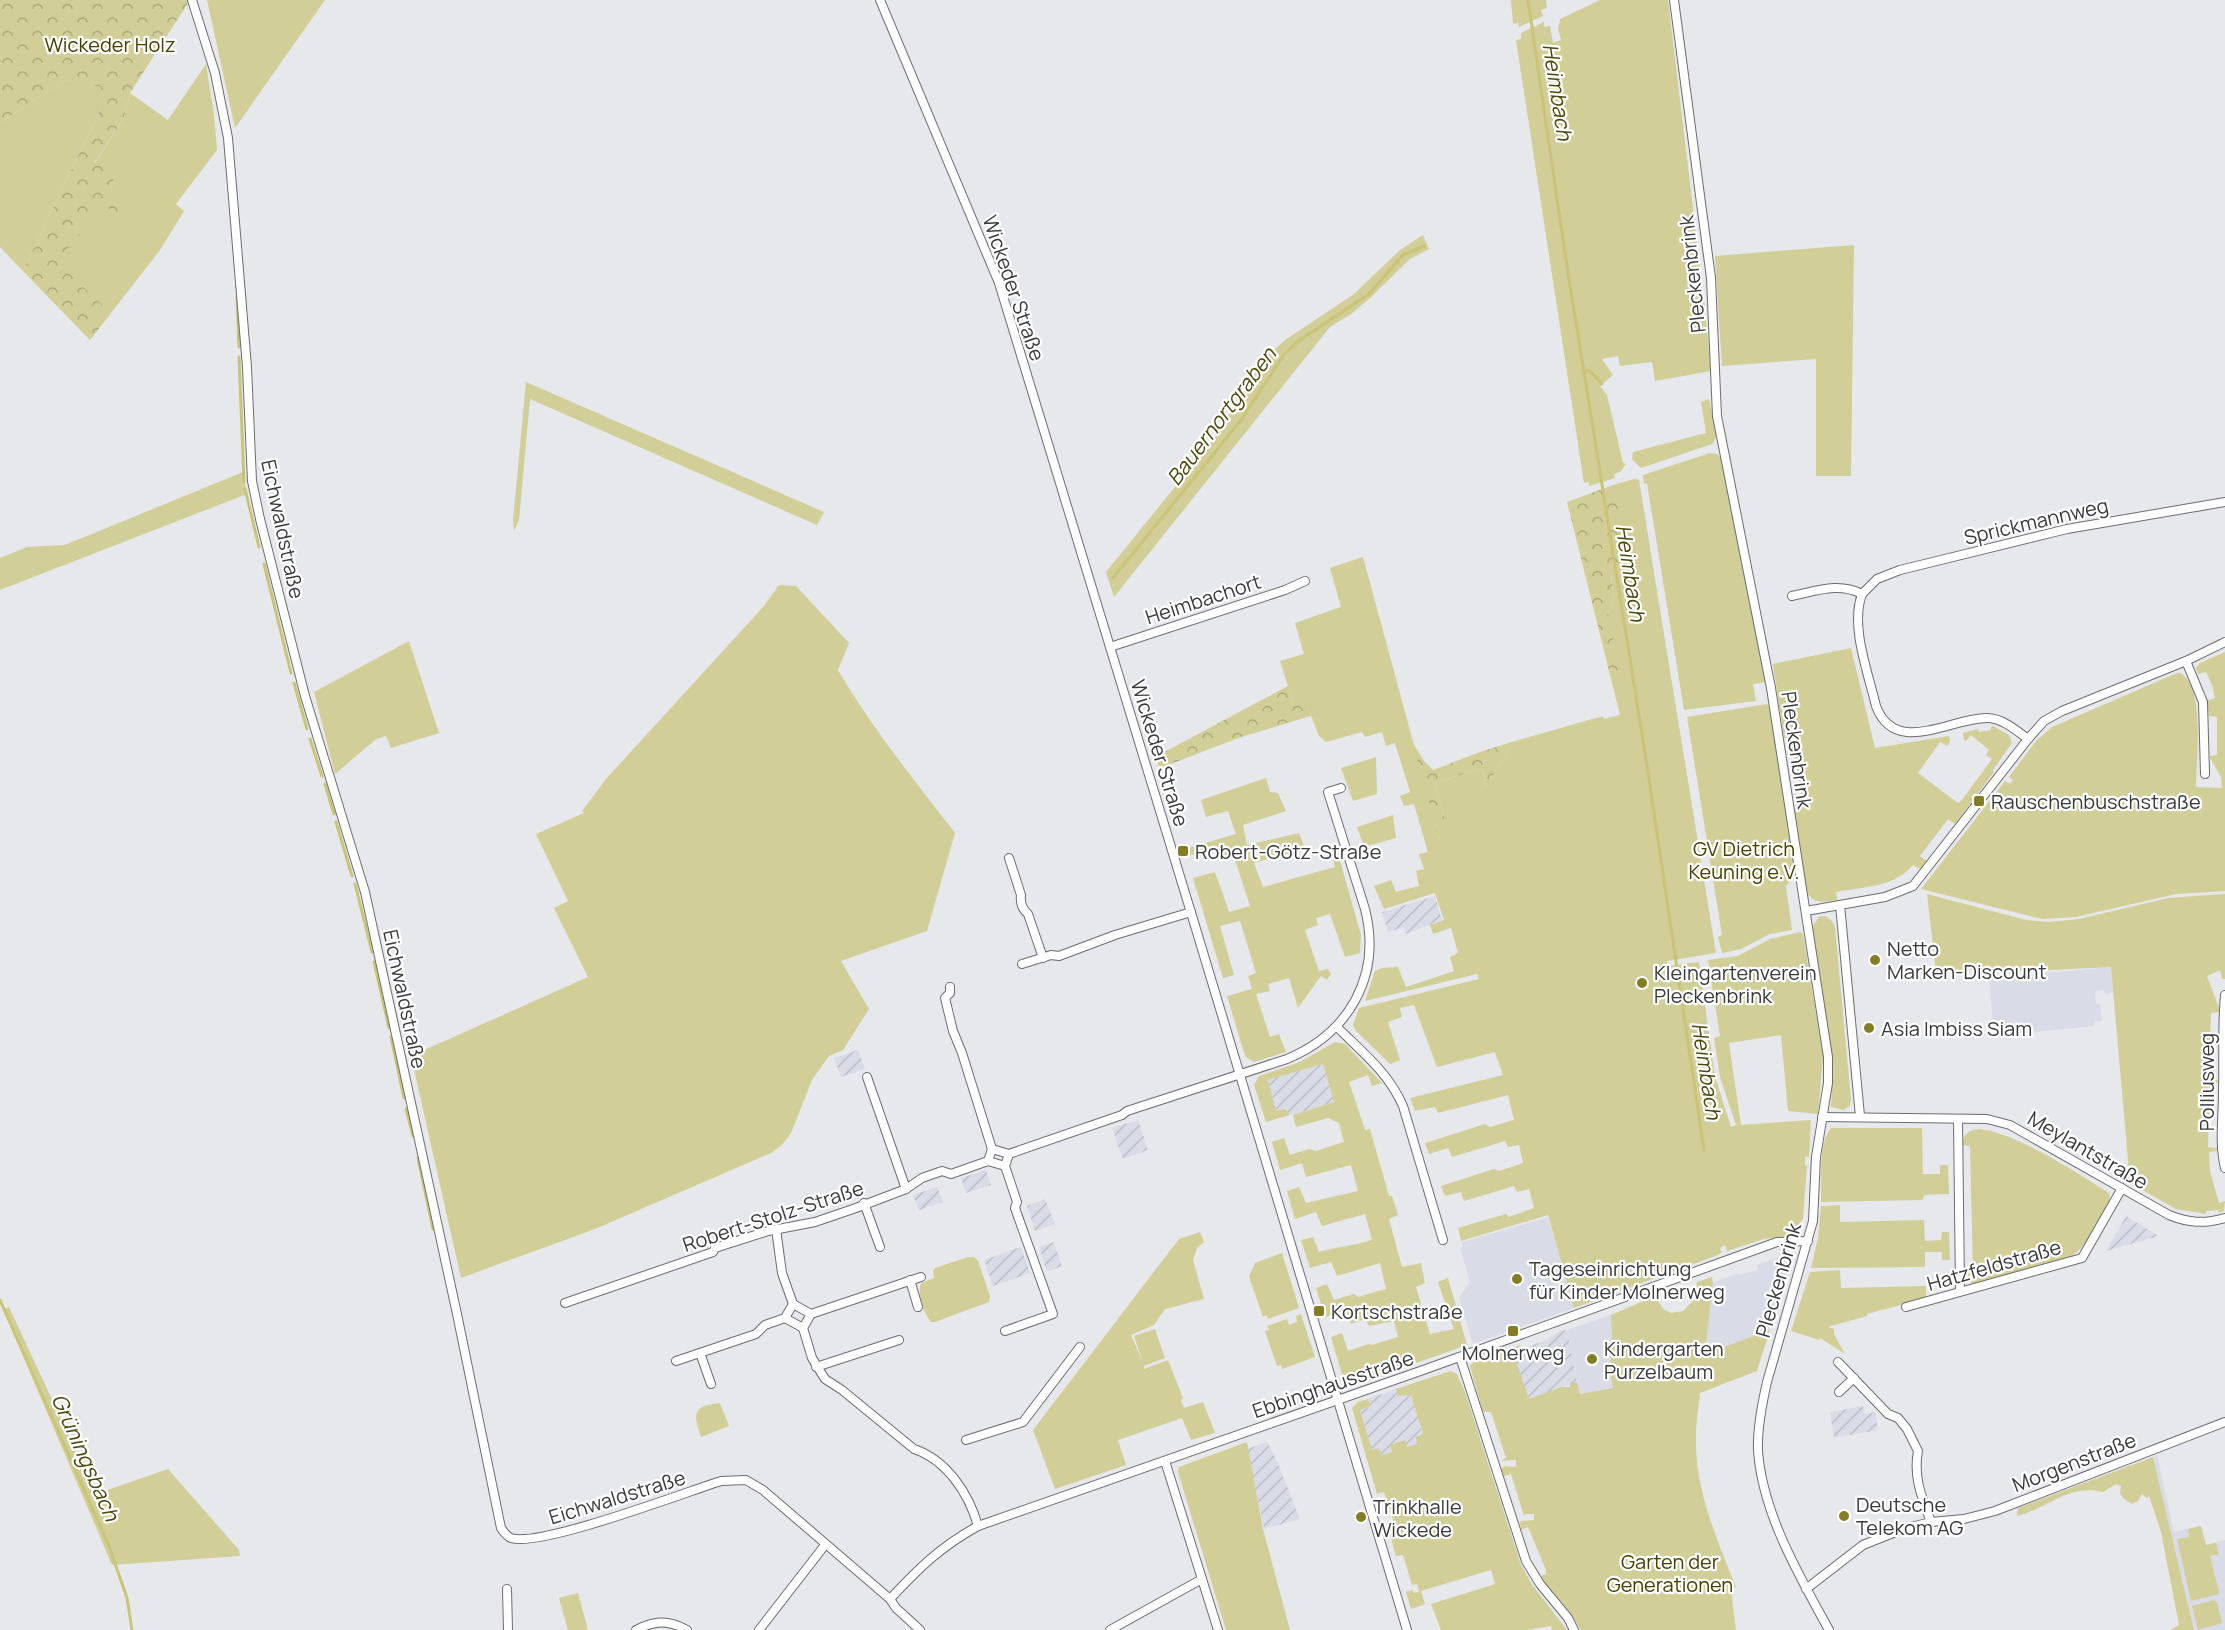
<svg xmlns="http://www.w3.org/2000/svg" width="2225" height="1630" font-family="Manrope,sans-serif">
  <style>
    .built { fill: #d9dce6 }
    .industrial { fill: url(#industrial-furrows) }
    .green { fill: #d1ce97 }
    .forest { fill: url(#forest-crowns) }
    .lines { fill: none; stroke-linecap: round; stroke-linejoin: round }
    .stream { stroke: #c9c476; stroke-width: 3 }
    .minor-casing { stroke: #6c6d70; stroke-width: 10 }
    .minor { stroke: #fff; stroke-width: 8 }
    .poi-dot { fill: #837d24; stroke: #fff; stroke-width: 2 }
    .labels { text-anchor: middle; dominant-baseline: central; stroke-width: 4.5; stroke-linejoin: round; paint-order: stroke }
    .park-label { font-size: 20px; fill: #454100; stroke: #fff }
    .street-label { font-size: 20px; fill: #38393a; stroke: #fff }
    .poi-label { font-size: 20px; fill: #38393a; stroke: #fff; text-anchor: start }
    .water-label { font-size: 21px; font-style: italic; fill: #4b4708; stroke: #fff }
  </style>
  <defs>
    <pattern id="industrial-furrows" width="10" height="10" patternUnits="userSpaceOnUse" patternTransform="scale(1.5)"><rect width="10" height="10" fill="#d9dce6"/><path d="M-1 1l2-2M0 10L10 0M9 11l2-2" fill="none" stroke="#bbbec6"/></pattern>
    <pattern id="forest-crowns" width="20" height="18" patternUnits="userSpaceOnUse" patternTransform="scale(1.5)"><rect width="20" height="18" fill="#d1ce97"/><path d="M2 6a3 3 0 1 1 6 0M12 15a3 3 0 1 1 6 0" fill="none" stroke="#aba87c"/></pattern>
  </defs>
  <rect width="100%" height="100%" fill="#e7e8ec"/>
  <g class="built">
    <path d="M2111,967L2113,992L2105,994L2104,990L2095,991L2096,1004H2100L2102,1021H2094V1026L1994,1036L1989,978Z"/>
    <path d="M1548,1217L1574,1308L1473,1344L1459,1297L1470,1282L1460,1248L1463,1247L1462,1242Z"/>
    <path d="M1779,1257L1783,1264L1789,1268L1770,1330L1705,1354L1713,1283L1738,1273L1739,1275L1758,1270L1757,1265Z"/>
    <path d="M1611,1315L1613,1354L1609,1364L1613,1388L1580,1394L1567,1330Z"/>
    <path d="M2157,1455L2174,1532L2201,1526L2206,1545L2225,1540V1630H2194L2153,1457Z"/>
  </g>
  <g class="industrial">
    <path d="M1435,896L1442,920L1406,934L1404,927L1388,932L1382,912Z"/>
    <path d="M858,1050L865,1069L841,1077L834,1058Z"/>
    <path d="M1323,1064L1334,1102L1293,1115L1287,1113L1284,1109L1276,1112L1268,1080Z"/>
    <path d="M1138,1120L1148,1150L1123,1159L1112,1128Z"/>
    <path d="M986,1170L991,1185L966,1193L961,1178Z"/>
    <path d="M937,1187L943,1202L919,1210L913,1195Z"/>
    <path d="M1045,1199L1055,1224L1035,1231L1027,1206Z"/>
    <path d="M2126,1216L2159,1236L2106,1251Z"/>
    <path d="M1054,1242L1062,1266L1047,1272L1039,1247Z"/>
    <path d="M1021,1247L1030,1273L993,1286L984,1260Z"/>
    <path d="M1567,1330L1577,1382L1529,1399L1513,1352L1544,1341L1560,1331Z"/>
    <path d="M1396,1389L1399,1396L1411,1395L1423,1435L1418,1444L1381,1455L1372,1450L1360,1410L1371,1406L1368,1399Z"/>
    <path d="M1863,1406L1865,1414L1875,1412L1878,1430L1834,1438L1830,1412Z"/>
    <path d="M1267,1442L1276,1459L1300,1519L1264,1529L1247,1449Z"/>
  </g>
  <g class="green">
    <path d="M207,0H325L235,128Z"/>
    <path d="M1511,0H1546L1547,8L1541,10L1543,16L1519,27L1518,23L1513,24Z"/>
    <path d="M1600,0H1668L1705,308L1711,371L1655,381L1652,362L1620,366L1618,356L1602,359L1613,375L1600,386L1607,395L1623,463L1626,464L1620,472L1614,474L1615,478L1589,486V482L1584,483L1516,40L1521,39V33L1544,22V27L1550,26L1553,43L1561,40L1558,29L1560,19Z"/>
    <path d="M206,64L214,115L217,150L176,204L184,211L160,250L111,313L56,262L104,204L126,203L111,191L114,176L95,163L124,118L130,93L168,120Z"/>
    <path d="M65,80L101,86V108L23,271L0,247V123Z"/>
    <path d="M1423,235L1429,249L1410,259L1370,298L1351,314L1330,327L1114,597L1106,572L1213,440L1265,358L1285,340L1354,294L1400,250Z"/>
    <path d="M1854,245L1851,476H1816V359L1722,366L1715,256Z"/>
    <path d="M526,382L824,512L817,525L530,399L519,520L514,531L513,520Z"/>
    <path d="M1709,399L1717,435L1712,444L1641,468L1632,459L1633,452L1706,433L1701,402Z"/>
    <path d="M1710,453L1717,454L1723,460L1767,682L1753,684L1756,701L1684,710L1647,483L1644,484L1643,475Z"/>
    <path d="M243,472L247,494L0,590V558L27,547L65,545Z"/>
    <path d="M1634,479L1639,480L1716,953L1667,961V966L1699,962L1715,1077L1731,1127L1736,1125L1720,1077L1714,1038L1720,1036L1708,960L1738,956L1770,939L1800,932L1803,934L1823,1056L1818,1114L1788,1111L1781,1035L1729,1043L1741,1125L1811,1120L1809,1157H1805V1165L1807,1166L1803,1218L1795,1232L1788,1236L1764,1239L1727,1251L1725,1245L1720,1248L1722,1252L1718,1255L1574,1308L1548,1215L1461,1241L1458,1228L1506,1214L1509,1217L1534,1208L1529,1189L1517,1192L1514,1186L1464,1201L1461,1192L1445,1196L1441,1186L1494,1169L1499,1171L1523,1163L1519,1145L1508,1147L1505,1141L1452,1157L1448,1148L1429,1154L1425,1143L1485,1124L1490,1127L1514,1120L1508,1095L1438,1113L1435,1107L1415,1111L1410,1098L1503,1075L1495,1052L1437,1067L1414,1005L1400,1008L1402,1017L1388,1022L1400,1060L1390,1064L1356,1031L1353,1025L1359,1008L1479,979L1477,974L1365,1001L1375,971L1382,968L1398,967L1406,987L1454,971L1450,957L1458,953L1451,928L1433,934L1430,925L1444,920L1435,893L1384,909L1374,886L1391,880L1396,892L1419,886L1416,871L1424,869L1419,854L1428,852L1414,804L1404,806L1400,796L1410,792L1395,743L1386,746L1382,732L1365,737L1362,732L1326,742L1319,736L1307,705H1294L1280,661L1304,654L1295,623L1341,607L1330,568L1363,557L1440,841L1444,817L1435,783L1482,768L1486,786L1515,741L1603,716L1604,719L1620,715L1611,679L1617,671L1608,612L1614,602L1611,574L1616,484Z"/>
    <path d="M779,585L796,586L849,643L838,670C872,728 914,780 955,833L927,931L841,961L869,1009L843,1050L829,1056L812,1080L791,1133L782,1145L771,1153L595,1229L461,1278L411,1056L588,977L554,908L568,901L536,834L584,813L582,811L606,779L764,606Z"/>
    <path d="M409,641L439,733L391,748L386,736L375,740L335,774L314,692Z"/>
    <path d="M1851,648L1875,748L1949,736L1950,742L1947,746L1940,742L1918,773L1958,803L1962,800L1992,759L1986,755L1989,750L1971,735L1966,741L1964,740L1963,733L1978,729L1979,732L1991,730V727L1993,726L2009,735L2012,743L1993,770L1994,772L1955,824L1948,819L1920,856L1927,861L1920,869L1913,865C1895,887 1863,887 1836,892L1837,900C1824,902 1813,905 1806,891L1794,808L1803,807L1792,738H1784L1773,664Z"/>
    <path d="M2225,652V891L2176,894L2076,917L2042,919L1921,889L2005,781L2010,784L2013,780L2009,777L2036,741L2052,727L2177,673H2180C2206,686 2196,761 2196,787L2222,788L2221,777L2209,756L2217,755V717L2209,716L2207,701L2215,698L2212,685L2206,672L2198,674L2196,668L2200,663Z"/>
    <path d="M1767,704L1772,709L1796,875L1786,886L1792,930L1770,934L1741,949L1722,953L1718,937L1722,935L1687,717Z"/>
    <path d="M1376,757L1377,794L1353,801L1341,768Z"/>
    <path d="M1266,778L1270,792L1278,793L1286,811L1243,825L1247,845L1299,833L1305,849L1254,863L1263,887L1335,867L1331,851L1337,850L1361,935L1360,953L1345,957L1330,914L1316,918L1318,925L1305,930L1319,971L1328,969L1331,974L1327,980L1321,976L1298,1008L1289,978L1268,984L1270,991L1256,994L1270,1037L1279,1034L1286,1052L1254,1062L1245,1056L1227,996L1252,989L1248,976L1256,973L1240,921L1220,926L1234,975L1223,978L1193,878L1215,872L1229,912L1250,906L1233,854L1219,857L1215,848L1187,856L1185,849L1236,834L1228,811L1206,817L1201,800Z"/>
    <path d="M1393,815L1396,838L1364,847L1357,827Z"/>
    <path d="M1927,894L2026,920L2049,922L2079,919L2168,898L2225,894V979H2222L2220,970L2207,976L2219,1008V1012L2211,1013L2209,1079L2218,1080V1083H2210L2208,1147L2217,1148V1151L2209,1152L2210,1171L2219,1203L2225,1201L2224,1211L2219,1213L2218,1210L2206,1211V1214L2176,1209L2130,1183L2111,967L1989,973L1980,969L1936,972Z"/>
    <path d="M1825,916L1832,921L1835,927L1851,1100L1850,1106L1843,1110L1831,1107L1833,1062L1812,927L1819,917Z"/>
    <path d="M1335,1042L1345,1044L1382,1083L1372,1086L1368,1075L1349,1082L1365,1130L1370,1129L1389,1196H1392L1398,1215L1389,1219L1402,1267L1421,1263L1425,1283L1416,1287L1430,1334L1454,1329L1438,1282L1448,1278L1467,1345L1354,1385L1344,1381L1331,1337L1342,1333L1348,1351L1369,1344L1372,1345L1398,1337L1394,1321L1369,1326L1365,1319L1351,1324L1346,1310L1325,1317L1316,1288L1327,1284L1334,1300L1354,1294L1358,1297L1386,1289L1380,1263L1337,1276L1331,1262L1310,1268L1301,1240L1313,1237L1319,1252C1337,1247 1353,1246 1372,1240L1365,1214L1322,1226L1316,1212L1295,1219L1287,1191L1299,1187L1306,1203L1358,1191L1351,1165L1306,1177L1302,1163L1280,1170L1272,1142L1284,1138L1290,1155L1309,1149L1316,1151L1344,1142L1339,1123L1328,1118L1296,1127L1293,1115L1334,1102L1323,1064L1268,1080L1276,1111L1285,1109L1290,1115L1266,1122L1254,1085L1259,1076L1300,1062Z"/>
    <path d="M1831,1128H1922L1923,1174H1940V1165H1948L1949,1194L1924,1195L1923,1200L1821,1202C1822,1182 1818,1142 1831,1128Z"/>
    <path d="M1979,1129C2017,1133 2075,1172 2109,1193L2110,1200C2099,1219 2089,1246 2069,1258L1975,1284L1971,1283L1965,1271H1973L1970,1146L1962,1145C1963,1135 1968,1130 1979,1129Z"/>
    <path d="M1840,1205V1222L1924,1220L1925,1241L1941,1240L1942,1232H1949L1950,1260H1942V1252H1925V1267L1811,1268L1818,1238L1821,1206Z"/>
    <path d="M1200,1232L1204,1242L1197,1248L1193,1260L1204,1299L1165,1309L1154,1325L1131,1335L1143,1363L1134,1336L1155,1329L1165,1358L1144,1366V1369L1168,1360L1183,1398L1181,1401L1184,1408L1203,1402L1215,1433L1191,1440L1182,1418L1118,1440L1126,1465L1055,1489L1033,1430L1179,1239Z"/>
    <path d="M1282,1253L1299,1308L1268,1319L1267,1315L1263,1317L1249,1277L1255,1263Z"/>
    <path d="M968,1257H974L978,1261L990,1296L989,1302L935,1322H931C924,1314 917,1294 921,1283L934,1278L933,1271L935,1268Z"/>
    <path d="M1840,1270L1841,1288L1926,1286V1298L1867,1314V1316L1828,1327L1834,1329V1334L1845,1354L1820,1338L1819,1340L1791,1331L1810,1272Z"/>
    <path d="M1712,1277L1713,1283L1705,1354L1770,1330L1757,1371L1700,1393C1699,1406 1696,1421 1696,1435C1694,1487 1717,1540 1736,1587L1731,1590L1736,1630H1581L1569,1611L1542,1579L1541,1576L1546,1574V1570L1528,1527L1521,1530L1520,1521L1534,1520V1514H1526L1524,1516L1511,1474L1504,1476L1501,1469L1505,1466L1516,1467V1460L1500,1461L1506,1458L1491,1412H1483L1470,1366L1474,1362L1520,1345L1522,1349L1513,1352L1529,1399L1561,1387H1570V1384L1577,1382L1580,1394L1613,1388L1609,1364L1613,1354L1611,1315L1655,1296L1663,1309L1671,1313L1683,1311L1696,1298L1697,1282Z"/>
    <path d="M9,1307L96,1494L168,1469L239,1550L240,1556L112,1565L3,1309Z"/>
    <path d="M1301,1314L1315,1357L1282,1369L1281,1365L1277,1366L1265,1331L1269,1330L1267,1326L1287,1319L1289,1325L1297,1322L1296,1316Z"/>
    <path d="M1451,1371L1457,1374L1465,1392L1521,1565L1533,1586L1567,1630H1552L1551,1626L1527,1630H1441L1431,1604L1495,1584L1491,1570L1421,1591L1425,1604L1411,1609L1406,1592L1413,1590V1593L1419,1592L1417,1584L1412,1585L1403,1555L1396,1556L1389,1531L1398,1529L1394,1523L1384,1492L1377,1494L1352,1408L1358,1402L1368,1399L1371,1406L1360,1410L1372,1450L1379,1448L1381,1455L1392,1452L1390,1445L1405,1440L1407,1447L1417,1444L1416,1437L1423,1434L1411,1395L1398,1396L1396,1389Z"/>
    <path d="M720,1403L729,1426L701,1437C693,1414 692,1406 720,1403Z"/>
    <path d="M1247,1442L1263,1529L1290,1630H1226L1178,1472L1179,1467Z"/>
    <path d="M2153,1457L2194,1630H2170L2179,1625L2161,1532L2149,1496L2147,1498L2142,1494L2138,1501L2132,1504L2124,1499L2120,1493L2121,1486L2116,1484L2103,1492C2068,1483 2045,1510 2017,1516L2018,1508Z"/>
    <path d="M2201,1526L2206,1545L2216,1543L2219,1554L2210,1556L2219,1592V1594L2191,1601L2177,1539L2189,1537L2188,1529Z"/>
    <path d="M578,1593L588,1630H568L559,1598Z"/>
    <path d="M2214,1600L2217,1602L2222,1623L2198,1630L2192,1606Z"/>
  </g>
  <g class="forest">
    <path d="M0,0H190L130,93L124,118L95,162L114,176L111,191L127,203L119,216L104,205L57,262L111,313L90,340L23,271L101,108V87L65,80L0,123Z"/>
    <path d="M1616,484L1625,539L1621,567L1611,575L1614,602L1608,612L1618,671L1611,679L1567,502Z"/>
    <path d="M1288,686L1294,705L1307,704L1311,716L1241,737L1160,768L1155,757Z"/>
    <path d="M1411,740L1424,761L1433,770L1483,751L1515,741L1486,786L1482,768L1435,783L1444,817L1441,844Z"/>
  </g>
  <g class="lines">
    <g class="stream">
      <path d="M1528,0L1566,260L1646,759L1704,1150"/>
      <path d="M237,296L239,347"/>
      <path d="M239,357L244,482"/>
      <path d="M1583,370L1590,371L1602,384"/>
      <path d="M245,489L259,547"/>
      <path d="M264,564L291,673"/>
      <path d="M1113,578L1241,420L1285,353L1300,340L1369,294L1403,255L1424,246"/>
      <path d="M294,683L307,729"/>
      <path d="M310,739L322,776"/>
      <path d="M325,784L334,814"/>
      <path d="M336,822L352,876"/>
      <path d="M355,884L372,952"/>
      <path d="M374,962L389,1028"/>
      <path d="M391,1037L404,1098"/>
      <path d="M406,1109L413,1136"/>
      <path d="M418,1158L433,1229"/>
      <path d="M0,1300L109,1546L127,1598L132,1630"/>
    </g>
    <defs>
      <g id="minor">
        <path d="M192,0L215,73L228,138L247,367L252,481L260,519L305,696L365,892L457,1314L501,1528C504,1532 506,1536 511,1538C539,1548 686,1492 721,1481L746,1480L763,1490L890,1599L896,1608L920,1630"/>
        <path d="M880,0L999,283L1196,929L1407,1630"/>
        <path d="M1674,0L1711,278L1717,416L1771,688L1828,1057V1083L1816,1157L1813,1221L1767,1382C1762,1404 1757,1428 1758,1450C1762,1513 1800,1577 1829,1630"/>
        <path d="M1862,594C1850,626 1868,672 1876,706C1895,757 1950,718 1987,718C2002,718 2016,730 2028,739"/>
        <path d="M1792,596C1817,591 1838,582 1862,594L1877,579L1900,570L2067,529L2225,502"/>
        <path d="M1110,647L1285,590L1305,581"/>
        <path d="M2186,661L2203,702L2205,774"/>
        <path d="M1009,858L1021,895C1020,903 1022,909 1028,914L1043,958"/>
        <path d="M1840,905L1860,1116"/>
        <path d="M1806,911L1885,897L1913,886L2028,739L2044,721L2062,711L2186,661L2225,642"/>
        <path d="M1022,964L1051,955L1059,956L1115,935L1191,912"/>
        <path d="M950,987V993L945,998L953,1031L962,1053L992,1149"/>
        <path d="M2225,995C2222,1028 2224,1060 2223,1093C2223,1118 2219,1144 2225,1168"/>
        <path d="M1337,1027C1363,1053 1388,1072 1403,1106L1443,1240"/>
        <path d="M867,1077L906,1189"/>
        <path d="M1822,1117L1987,1119L2010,1125L2169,1215C2189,1223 2204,1224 2225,1218"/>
        <path d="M1958,1119L1960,1291"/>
        <path d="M988,1161L992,1149L1009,1154L1122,1115L1127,1111L1287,1059C1349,1033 1382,976 1365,909L1328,792L1341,788"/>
        <path d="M864,1203L880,1247"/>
        <path d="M776,1229L782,1273L793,1304L785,1318L803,1328"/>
        <path d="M910,1280L918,1307"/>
        <path d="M565,1303L713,1252L715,1248L768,1231L815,1222L856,1208L906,1189L922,1178L942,1171L951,1174L988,1161L1005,1166L1009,1154"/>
        <path d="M793,1304L811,1314L803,1328L812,1358L825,1379L842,1390L914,1449C947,1460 969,1494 978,1526"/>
        <path d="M1906,1307L2082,1258L2122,1188"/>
        <path d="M811,1314L921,1277"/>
        <path d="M1005,1331L1053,1314L1015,1208L1017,1202L1005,1166"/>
        <path d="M700,1353L711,1384"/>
        <path d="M1460,1357L1526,1561L1540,1584L1568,1618L1574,1630"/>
        <path d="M676,1361L756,1334L765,1325L785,1318"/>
        <path d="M816,1367L899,1340"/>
        <path d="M1839,1392L1854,1378"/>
        <path d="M966,1440L1023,1422L1080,1347"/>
        <path d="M1165,1461L1218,1630"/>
        <path d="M1931,1522L1964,1519L1995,1511L2225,1422"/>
        <path d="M507,1589L508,1630"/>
        <path d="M1806,1589L1863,1545L1903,1529L1931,1522C1922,1498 1913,1477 1918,1451L1907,1429L1898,1418L1888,1414L1838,1362"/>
        <path d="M890,1599C919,1568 940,1547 978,1526L1426,1369L1777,1242L1808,1241"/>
        <path d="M636,1630C655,1620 669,1620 687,1630"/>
        <path d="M759,1630L825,1545"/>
        <path d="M1110,1630L1202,1579"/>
      </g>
    </defs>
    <use href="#minor" class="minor-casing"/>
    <use href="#minor" class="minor"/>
  </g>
  <g class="poi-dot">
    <rect x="1973" y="795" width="12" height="12" rx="3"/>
    <rect x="1177" y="845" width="12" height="12" rx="3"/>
    <circle cx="1875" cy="960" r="6"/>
    <circle cx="1642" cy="983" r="6"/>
    <circle cx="1869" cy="1028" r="6"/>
    <circle cx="1517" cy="1279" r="6"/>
    <rect x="1313" y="1305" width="12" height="12" rx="3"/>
    <rect x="1507" y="1325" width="12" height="12" rx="3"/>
    <circle cx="1592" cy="1359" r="6"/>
    <circle cx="1844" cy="1516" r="6"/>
    <circle cx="1361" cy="1517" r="6"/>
  </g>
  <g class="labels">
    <g class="park-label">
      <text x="110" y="44">Wickeder Holz</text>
      <text x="1744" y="848">GV Dietrich<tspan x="1744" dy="23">Keuning e.V.</tspan></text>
      <text x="1670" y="1561">Garten der<tspan x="1670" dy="23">Generationen</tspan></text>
    </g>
    <g class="street-label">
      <text transform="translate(1692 274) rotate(-96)">Pleckenbrink</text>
      <text transform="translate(1014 288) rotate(71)">Wickeder Straße</text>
      <text transform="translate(2036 521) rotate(-13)">Sprickmannweg</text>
      <text transform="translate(283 529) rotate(78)">Eichwaldstraße</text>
      <text transform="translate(1203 599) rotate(-18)">Heimbachort</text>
      <text transform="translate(1797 750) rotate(82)">Pleckenbrink</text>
      <text transform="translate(1160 753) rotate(73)">Wickeder Straße</text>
      <text transform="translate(405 999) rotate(78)">Eichwaldstraße</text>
      <text transform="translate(2206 1082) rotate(-90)">Polliusweg</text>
      <text transform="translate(2088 1150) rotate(30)">Meylantstraße</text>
      <text transform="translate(773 1216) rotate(-18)">Robert-Stolz-Straße</text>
      <text transform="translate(1994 1265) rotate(-16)">Hatzfeldstraße</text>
      <text transform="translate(1778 1280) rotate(-74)">Pleckenbrink</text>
      <text transform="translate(1333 1384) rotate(-19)">Ebbinghausstraße</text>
      <text transform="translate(2074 1462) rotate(-21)">Morgenstraße</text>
      <text transform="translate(617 1497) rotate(-17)">Eichwaldstraße</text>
    </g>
    <g class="poi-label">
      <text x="1991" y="801">Rauschenbuschstraße</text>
      <text x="1195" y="851">Robert-Götz-Straße</text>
      <text x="1887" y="948">Netto<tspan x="1887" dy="23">Marken-Discount</tspan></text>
      <text x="1654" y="972">Kleingartenverein<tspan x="1654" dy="23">Pleckenbrink</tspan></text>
      <text x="1881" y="1028">Asia Imbiss Siam</text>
      <text x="1529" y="1268">Tageseinrichtung<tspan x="1529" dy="23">für Kinder Molnerweg</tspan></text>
      <text x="1331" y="1311">Kortschstraße</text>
      <text x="1604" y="1348">Kindergarten<tspan x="1604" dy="23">Purzelbaum</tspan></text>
      <text x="1513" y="1352" text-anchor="middle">Molnerweg</text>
      <text x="1856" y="1504">Deutsche<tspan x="1856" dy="23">Telekom AG</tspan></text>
      <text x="1373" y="1506">Trinkhalle<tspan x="1373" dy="23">Wickede</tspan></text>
    </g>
    <g class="water-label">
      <text transform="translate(1558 92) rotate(81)">Heimbach</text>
      <text transform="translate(1221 416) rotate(-53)">Bauernortgraben</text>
      <text transform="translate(1631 573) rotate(81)">Heimbach</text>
      <text transform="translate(1707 1071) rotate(81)">Heimbach</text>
      <text transform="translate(86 1457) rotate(66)">Grüningsbach</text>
    </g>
  </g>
</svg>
